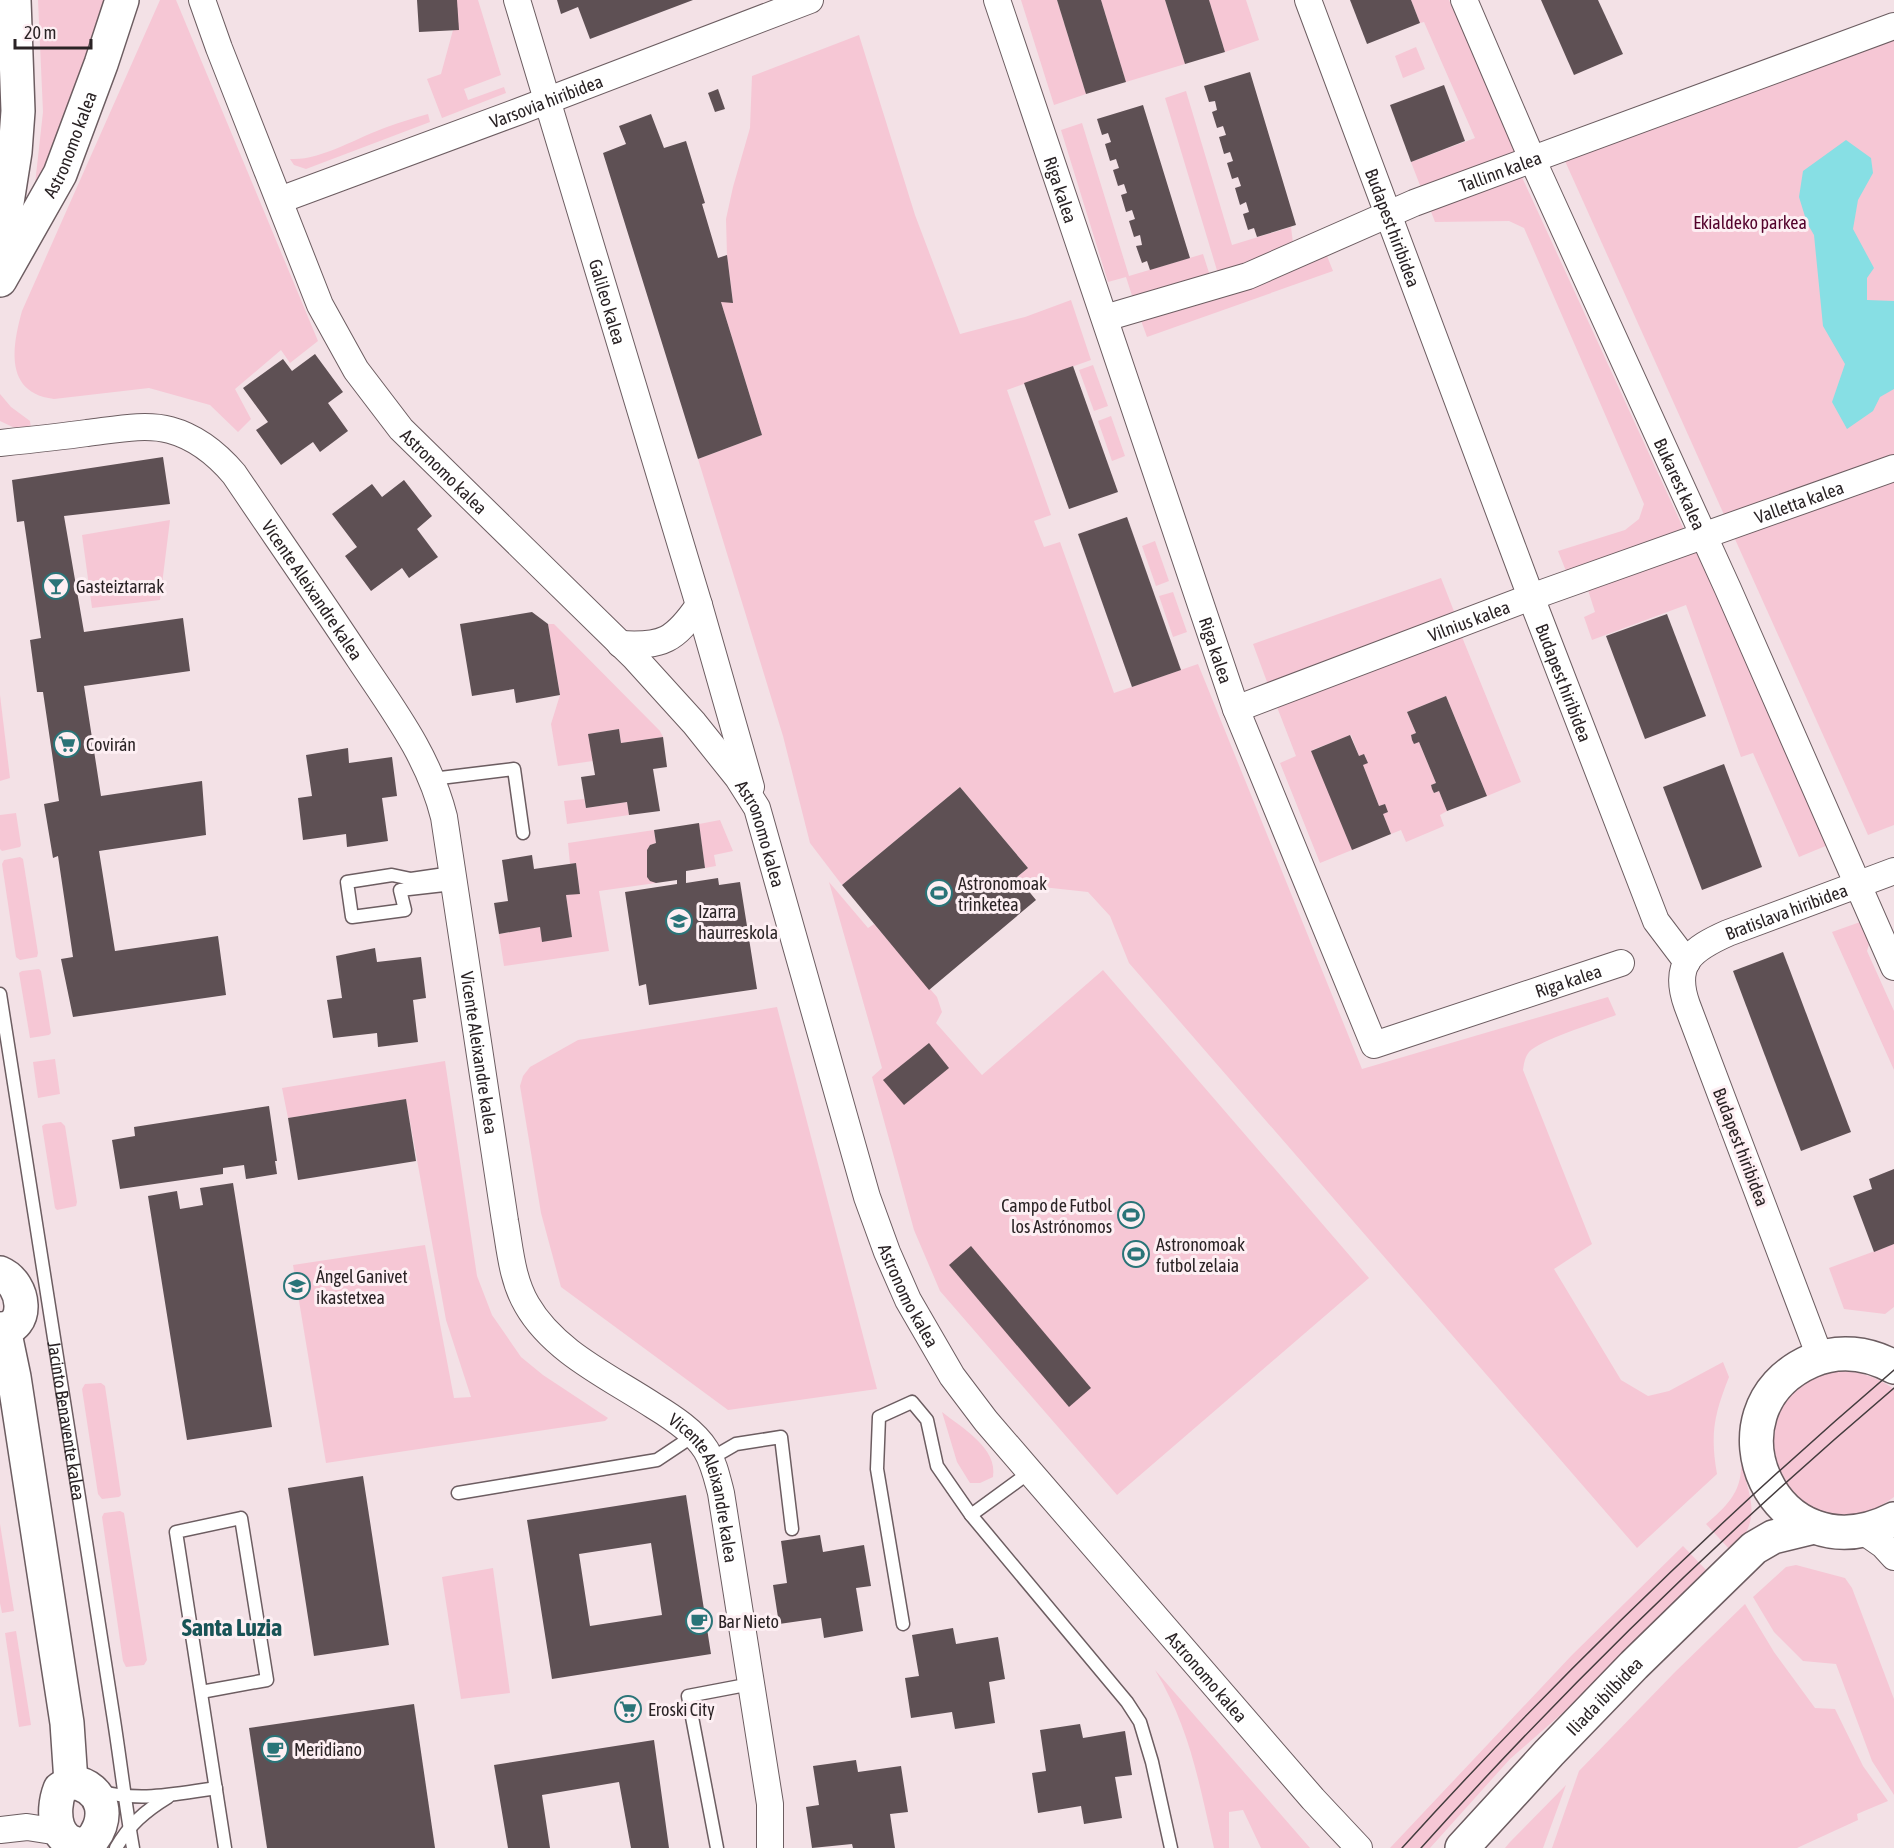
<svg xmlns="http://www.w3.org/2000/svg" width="1894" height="1848" font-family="'Asap Condensed',sans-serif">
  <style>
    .green { fill: #f6c7d5 }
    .water { fill: #87dfe4 }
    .building { fill: #5e5054; fill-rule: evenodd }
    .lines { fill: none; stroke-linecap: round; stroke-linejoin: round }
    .lane-casing { stroke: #6c5d61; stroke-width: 15 }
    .street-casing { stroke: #6c5d61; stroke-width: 28 }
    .secondary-casing { stroke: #6c5d61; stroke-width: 36 }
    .primary-casing { stroke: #6c5d61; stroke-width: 36 }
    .lane { stroke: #fff; stroke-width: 12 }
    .street { stroke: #fff; stroke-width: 26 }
    .secondary { stroke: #fff; stroke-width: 33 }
    .primary { stroke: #fff; stroke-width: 33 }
    .tram { stroke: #443c3e; stroke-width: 1.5 }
    .labels { text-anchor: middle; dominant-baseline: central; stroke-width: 6; stroke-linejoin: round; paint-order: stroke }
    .street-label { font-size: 18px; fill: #2a2325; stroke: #fdeff3 }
    .park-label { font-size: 18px; fill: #53022b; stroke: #fdeff3 }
    .poi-label { font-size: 18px; fill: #2a2325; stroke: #fdeff3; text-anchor: start }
    .district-label { font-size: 24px; font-weight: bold; fill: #175356; stroke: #fdeff3 }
  </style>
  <rect width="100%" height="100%" fill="#f3e1e6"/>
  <g class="green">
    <path d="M38,0H114L38,186L35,184L43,112Z"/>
    <path d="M160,0H176L318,341L290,363L281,350L235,389L251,419L238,432L210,405L149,388L54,399C4,393 12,347 22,311Z"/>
    <path d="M457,0H478L501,75L464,89L468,100L504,87L506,93L442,118L427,79L441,74L453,30Z"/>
    <path d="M1021,0H1057L1086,94L1054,105Z"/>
    <path d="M1101,0H1165L1185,64L1126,82Z"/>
    <path d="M1209,0H1246L1259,40L1225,52Z"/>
    <path d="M1411,0H1449L1520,156L1423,193L1411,162L1475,138L1424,22L1420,23Z"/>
    <path d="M1894,14V825L1868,835L1556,141Z"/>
    <path d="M859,35L915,215L960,334L1025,317L1071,300L1091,360L1007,390L1051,515L1034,521L1044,547L1060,542L1114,693L1198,664L1362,1069L1608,997L1616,1015C1598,1022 1540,1040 1529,1052C1525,1057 1524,1063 1523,1070L1592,1244L1554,1269L1621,1380L1648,1396L1669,1391L1723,1362L1729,1377C1714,1415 1710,1434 1717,1474L1637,1548L1129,963L1110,916L1088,892L1024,885L1017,877L1028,868L960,787L842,885L810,843L783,736L698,459L762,435L721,302H733L727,255L726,219L733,187L750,128L752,76Z"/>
    <path d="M1416,47L1425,69L1403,78L1395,56Z"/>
    <path d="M1186,91L1232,245L1291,227L1294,251L1219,277L1165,98Z"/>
    <path d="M428,114L430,122L306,169L294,165L290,159C320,161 358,137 387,127C400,122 414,118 428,114Z"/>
    <path d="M1082,123L1129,276L1203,254L1211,279L1136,308L1126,277L1108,282L1061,130Z"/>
    <path d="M1521,175L1685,532L1568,576L1558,551L1625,530L1639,519L1644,504L1524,228L1509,221L1435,222L1430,209Z"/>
    <path d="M1323,246L1333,271L1147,337L1139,315Z"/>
    <path d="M1093,365L1108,406L1094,411L1079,370Z"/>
    <path d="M0,394L11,407L30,421L31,429H17L0,421Z"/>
    <path d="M1111,416L1125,456L1112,461L1098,421Z"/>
    <path d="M170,520L160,600L92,608L82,535Z"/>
    <path d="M1155,541L1169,581L1156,586L1142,546Z"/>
    <path d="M1696,550L1828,845L1799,857L1753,753L1741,757L1686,605L1592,640L1584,617L1595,612L1588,590Z"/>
    <path d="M1441,578L1457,619L1270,690L1253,644Z"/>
    <path d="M1173,592L1187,632L1173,637L1159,596Z"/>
    <path d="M548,624H554L660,731L663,737L621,743L619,729L589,734L593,761L558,766L551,724L560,695Z"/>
    <path d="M1462,637L1521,782L1487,796L1446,696L1407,712L1416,733L1411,735L1412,740L1419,742L1436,783L1431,785L1434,793L1439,791L1447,811L1440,815L1444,826L1406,842L1401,830L1391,834L1383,814L1385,804L1379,806L1363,765L1367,762L1365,755L1359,756L1351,735L1312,750L1352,850L1320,863L1280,763L1296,756L1277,707Z"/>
    <path d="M0,695L10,778L0,781Z"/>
    <path d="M584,799L586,808L627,802L629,815L567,824L564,801Z"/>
    <path d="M16,813L21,845L20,847L2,851L0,849V815Z"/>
    <path d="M720,820L733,851L714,855L716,866L705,868L699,824Z"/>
    <path d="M654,830L656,843L650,845L647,850L656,883L599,891L609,951L504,966L499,934L540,927L543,941L572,937L566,895L580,893L576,863L570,864L568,843Z"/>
    <path d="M20,857L23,859L38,953L37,957L20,960L16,957L2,864L4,860Z"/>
    <path d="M829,882L868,928L874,924L937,997L942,1012L936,1023L982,1075L1103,970L1369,1278L1117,1495L940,1291L914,1230L872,1077L882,1068Z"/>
    <path d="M1863,921L1870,941L1867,951L1894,1011V1070L1832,932Z"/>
    <path d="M39,969L41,971L51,1033L49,1035L30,1038L19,973L22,971Z"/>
    <path d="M777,1007L877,1389L728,1410L561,1287L541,1213L520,1086L523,1076L530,1067L578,1040Z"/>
    <path d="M55,1059L60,1094L38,1098L33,1062Z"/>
    <path d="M445,1061L477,1276L492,1315L521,1357L543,1375L608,1418L605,1421L326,1463L293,1265L425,1245L454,1398L471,1397L446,1320L406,1099L288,1118L282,1088Z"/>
    <path d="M61,1122L65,1126L77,1202L76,1206L57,1210L55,1208L42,1126L45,1124Z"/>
    <path d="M1894,1244V1307L1885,1314L1844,1309L1829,1268Z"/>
    <path d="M1837,1371C1859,1371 1875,1376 1894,1389V1497C1795,1572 1712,1399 1837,1371Z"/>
    <path d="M101,1383L105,1386L121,1495L119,1497L102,1499L98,1494L82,1389L85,1384Z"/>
    <path d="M942,1412C962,1428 998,1448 993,1477L980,1483H970L957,1462Z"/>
    <path d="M1741,1461C1750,1501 1763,1517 1732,1552L1706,1524C1727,1506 1743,1491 1741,1461Z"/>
    <path d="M120,1511L124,1513L147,1660L144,1665L126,1667L123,1661L102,1517L104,1513Z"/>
    <path d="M0,1524L14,1611L2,1613L0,1603Z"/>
    <path d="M1683,1546L1709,1573L1606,1675L1510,1759L1430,1848H1390L1572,1655Z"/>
    <path d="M1796,1565L1845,1578L1852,1588L1894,1699V1795L1872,1761L1836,1664L1803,1661L1774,1632L1753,1597L1786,1567Z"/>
    <path d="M493,1568L510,1693L461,1699L442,1577Z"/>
    <path d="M1745,1604L1774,1652L1815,1708L1835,1709L1863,1766L1888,1801L1857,1814L1858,1820L1797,1848H1552L1579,1771L1675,1672Z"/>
    <path d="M16,1631L31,1725L19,1727L5,1633Z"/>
    <path d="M1155,1670L1310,1848H1261L1243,1810L1229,1812V1848H1214C1199,1783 1190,1728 1155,1670Z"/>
    <path d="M1566,1785L1543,1848H1505L1510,1842Z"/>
  </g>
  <path class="water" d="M1846,140L1871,158L1873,173L1858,200L1853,229L1874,268L1867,278V300L1894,301V389L1880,397L1873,411L1847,429L1832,402L1845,364L1823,326L1814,235L1807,223L1799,197L1803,171Z"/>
  <g class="building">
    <path d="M417,0H457L459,30L419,32Z"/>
    <path d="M557,0H693L590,39L578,7L561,14Z"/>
    <path d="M1057,0H1101L1126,82L1086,94Z"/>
    <path d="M1165,0H1209L1225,52L1185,64Z"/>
    <path d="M1350,0H1411L1420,23L1367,44Z"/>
    <path d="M1541,0H1598L1623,54L1574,75Z"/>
    <path d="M1250,72L1296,225L1257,237L1254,228L1248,230L1243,214L1249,212L1246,202L1240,205L1235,188L1241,186L1238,177L1232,179L1227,163L1233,161L1230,152L1224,154L1219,137L1226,135L1223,126L1217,128L1212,112L1217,110L1215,101L1209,102L1204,86Z"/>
    <path d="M1444,85L1465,141L1411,162L1390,105Z"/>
    <path d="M718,89L725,109L715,112L708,93Z"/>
    <path d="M1143,105L1190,258L1150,270L1147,261L1142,263L1136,246L1142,245L1140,235L1134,237L1129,221L1135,219L1132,210L1126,212L1121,195L1127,193L1124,184L1118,186L1113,170L1119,168L1116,159L1110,161L1105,144L1111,142L1108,133L1102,135L1097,119Z"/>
    <path d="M651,114L664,148L686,141L705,203L702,204L718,258L727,255L733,303L721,302L762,435L698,459L603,153L626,144L619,126Z"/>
    <path d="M315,354L343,392L328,403L348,431L320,452L313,442L281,465L256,430L268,422L243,388L283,359L292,371Z"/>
    <path d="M1073,366L1118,492L1069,509L1024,383Z"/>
    <path d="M163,457L170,504L64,516L84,632L183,618L190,671L84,686L101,796L202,781L206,835L99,851L115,951L218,936L226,995L73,1017L61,959L73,957L58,856L53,858L44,804L59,801L43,692H37L30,640L41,638L24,521L17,522L12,480Z"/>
    <path d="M404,480L432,516L417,529L438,557L409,578L402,568L371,591L345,556L357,547L332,514L372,484L382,497Z"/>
    <path d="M1127,517L1181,670L1132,687L1078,534Z"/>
    <path d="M532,612L548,624L560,695L516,703L514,689L472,696L460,624Z"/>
    <path d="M1667,614L1706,716L1645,739L1606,636Z"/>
    <path d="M1446,696L1487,796L1447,811L1439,791L1434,793L1432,789L1431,785L1436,783L1419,742L1414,744L1412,740L1411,735L1416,733L1407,712Z"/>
    <path d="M619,729L621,743L663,737L667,767L653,769L660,811L629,815L627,802L586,808L581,777L595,775L588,734Z"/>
    <path d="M1350,735L1359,756L1364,754L1368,763L1363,765L1379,806L1385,804L1388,812L1383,814L1391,834L1352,850L1311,751Z"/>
    <path d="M348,748L349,763L392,757L397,796L382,798L388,841L347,847L346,834L303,840L298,798L312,796L306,755Z"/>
    <path d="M1724,764L1762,867L1702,890L1663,787Z"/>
    <path d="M960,787L1028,868L1017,877L1036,900L929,990L842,885Z"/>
    <path d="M699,823L705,868L686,871V883L718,878L719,885L740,882L757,989L649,1005L646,984L639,986L625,892L677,884V880L656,883L650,881L647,877V850L650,845L656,843L654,830Z"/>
    <path d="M532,855L534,869L576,863L580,894L566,895L572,937L542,942L540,927L499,934L494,903L508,901L502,860Z"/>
    <path d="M375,948L377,962L421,957L426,998L413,1000L418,1042L378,1047L377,1033L333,1038L327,1000L342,998L336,956Z"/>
    <path d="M1783,952L1851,1132L1801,1151L1733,971Z"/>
    <path d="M929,1043L949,1068L904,1105L883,1080Z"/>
    <path d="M406,1099L416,1161L298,1180L288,1118Z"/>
    <path d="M269,1106L277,1161H275L277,1174L246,1179L244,1165L223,1168V1174L120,1189L112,1140L135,1136L134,1127Z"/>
    <path d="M1894,1169V1244L1874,1252L1853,1196L1872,1189L1869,1179Z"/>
    <path d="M233,1183L272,1427L187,1440L148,1196L177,1191L180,1209L203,1205L200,1188Z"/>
    <path d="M971,1246L1091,1388L1069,1407L949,1265Z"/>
    <path d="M363,1476L389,1645L314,1656L288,1488Z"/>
    <path d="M686,1495L711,1654L552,1679L527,1520ZM651,1543L662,1615L590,1626L579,1554Z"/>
    <path d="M820,1535L823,1552L864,1545L871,1586L856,1588L863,1631L824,1638L821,1618L779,1624L773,1585L787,1583L781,1541Z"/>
    <path d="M953,1628L956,1644L998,1637L1005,1679L989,1682L995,1723L955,1729L952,1712L911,1718L905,1678L919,1676L912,1635Z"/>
    <path d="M414,1704L435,1848H267L249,1728Z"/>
    <path d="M1080,1724L1083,1738L1125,1731L1132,1775L1115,1777L1122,1818L1084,1824L1081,1806L1038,1813L1032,1773L1046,1771L1040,1730Z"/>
    <path d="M654,1740L669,1848H631L619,1782L542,1795L550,1848H508L494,1765Z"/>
    <path d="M856,1760L858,1772L901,1766L908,1812L890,1814L895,1848H853L852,1844L812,1848L806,1807L819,1805L813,1766Z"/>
  </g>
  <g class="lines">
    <defs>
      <g id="lane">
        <path d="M432,779L514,769L523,833"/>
        <path d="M452,873L411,879L392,875L347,882L352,917L405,910L400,890L453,884"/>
        <path id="s1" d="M0,994C38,1234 75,1474 113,1714C120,1758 125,1803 133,1848"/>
        <path d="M710,1459L736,1444L781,1437L792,1529"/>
        <path d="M458,1493L657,1460L693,1436"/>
        <path d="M971,1515L1127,1702L1140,1722L1152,1762L1171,1848"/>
        <path d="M903,1624L877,1469L879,1417L912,1402L927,1420L937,1466L971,1515L1030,1472"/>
        <path d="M201,1692L267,1680L241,1518L176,1532L225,1848"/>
        <path d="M99,1791C138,1802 177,1794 216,1788"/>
        <path d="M116,1848C129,1825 145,1811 168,1797"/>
        <path d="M717,1848L688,1696L751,1684"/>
      </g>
      <g id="street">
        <path id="s2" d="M202,0L219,48L320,305L356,370L401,429L635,658L694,723L738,778L757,808L867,1197L887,1252L908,1300L952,1376L986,1421L1030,1472L1313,1799L1359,1848"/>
        <path id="s3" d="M517,0L699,605L751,787"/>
        <path id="s4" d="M997,0L1236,709L1374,1045L1621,963"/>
        <path id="s5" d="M1308,0L1531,597L1656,921L1687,962"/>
        <path id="s6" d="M1464,0L1533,161L1728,589L1894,967"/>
        <path id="s7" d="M280,200L520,111L810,0"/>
        <path id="s8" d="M1105,318L1248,276L1414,203L1894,26"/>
        <path id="s9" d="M0,443C29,440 58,437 87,433C113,430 145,423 170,430C196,437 217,454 234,474C276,536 319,598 360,660C394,711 429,757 444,817L505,1221C510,1249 512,1280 527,1305C554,1352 610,1377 654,1406C672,1417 695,1432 706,1450C714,1463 717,1478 721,1493L770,1804V1848"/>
        <path d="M620,644C663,647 675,640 699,605"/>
        <path id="s10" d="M1236,709L1531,597L1894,468"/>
        <path id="s11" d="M1820,1357L1687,1005C1672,963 1692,949 1728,933L1894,871"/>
        <path d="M1863,1531L1883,1545L1894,1557"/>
        <path d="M0,1830L27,1827L59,1832"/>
      </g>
      <g id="secondary">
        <path id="s12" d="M0,280L60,174L101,64L122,0"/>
        <path d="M1894,1367C1868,1353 1839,1349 1811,1361C1700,1410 1774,1580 1894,1519"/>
        <path id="s13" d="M1462,1848L1549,1753L1634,1665L1754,1548L1773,1537L1814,1527"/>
      </g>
      <g id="primary">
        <path d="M0,247L15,152L18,111L14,0"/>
        <path d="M0,1273C26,1284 30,1329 0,1329"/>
        <path d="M4,1329L14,1377L67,1723L71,1782"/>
        <path d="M71,1782C106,1786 111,1822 88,1844C54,1848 51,1812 60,1789Z"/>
      </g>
    </defs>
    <use href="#lane" class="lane-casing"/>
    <use href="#street" class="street-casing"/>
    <use href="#secondary" class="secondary-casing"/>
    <use href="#primary" class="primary-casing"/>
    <use href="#lane" class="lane"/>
    <use href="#street" class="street"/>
    <use href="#secondary" class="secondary"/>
    <use href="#primary" class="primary"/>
    <g class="tram">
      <path d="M1402,1848C1556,1678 1720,1519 1894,1370"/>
      <path d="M1421,1848C1568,1684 1726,1531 1894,1388"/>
    </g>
  </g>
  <defs>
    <symbol id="bar-ring" viewBox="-11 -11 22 22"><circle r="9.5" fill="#fdeff3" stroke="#2a7478" stroke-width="1.5"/><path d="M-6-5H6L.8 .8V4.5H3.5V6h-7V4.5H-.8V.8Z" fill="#2a7478"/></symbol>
    <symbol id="supermarket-ring" viewBox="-11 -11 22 22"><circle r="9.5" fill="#fdeff3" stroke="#2a7478" stroke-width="1.5"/><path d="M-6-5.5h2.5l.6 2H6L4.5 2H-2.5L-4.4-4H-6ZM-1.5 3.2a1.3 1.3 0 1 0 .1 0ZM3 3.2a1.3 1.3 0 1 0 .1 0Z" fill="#2a7478"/></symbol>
    <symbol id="stadium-ring" viewBox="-11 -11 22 22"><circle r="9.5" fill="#fdeff3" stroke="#2a7478" stroke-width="1.5"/><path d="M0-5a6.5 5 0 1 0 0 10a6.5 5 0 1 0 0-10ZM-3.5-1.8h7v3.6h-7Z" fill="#2a7478"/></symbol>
    <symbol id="school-ring" viewBox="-11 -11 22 22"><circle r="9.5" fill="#fdeff3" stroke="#2a7478" stroke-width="1.5"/><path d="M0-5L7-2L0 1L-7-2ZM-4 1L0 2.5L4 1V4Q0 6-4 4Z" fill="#2a7478"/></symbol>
    <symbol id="cafe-ring" viewBox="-11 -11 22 22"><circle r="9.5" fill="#fdeff3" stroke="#2a7478" stroke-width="1.5"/><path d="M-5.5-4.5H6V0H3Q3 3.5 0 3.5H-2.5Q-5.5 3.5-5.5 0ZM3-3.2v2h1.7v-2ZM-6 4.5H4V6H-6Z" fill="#2a7478"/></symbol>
  </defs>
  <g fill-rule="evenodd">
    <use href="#bar-ring" x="41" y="571" width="30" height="30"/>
    <use href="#supermarket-ring" x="52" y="729" width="30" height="30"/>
    <use href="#stadium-ring" x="924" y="878" width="30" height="30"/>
    <use href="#school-ring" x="664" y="906" width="30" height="30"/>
    <use href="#stadium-ring" x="1116" y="1200" width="30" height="30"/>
    <use href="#stadium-ring" x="1121" y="1239" width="30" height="30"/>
    <use href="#school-ring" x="282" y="1271" width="30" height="30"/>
    <use href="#cafe-ring" x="684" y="1606" width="30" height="30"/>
    <use href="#supermarket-ring" x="613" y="1694" width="30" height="30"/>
    <use href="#cafe-ring" x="260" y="1734" width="30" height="30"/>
  </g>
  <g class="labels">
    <g class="street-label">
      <text stroke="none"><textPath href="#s7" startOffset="284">Varsovia hiribidea</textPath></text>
      <text stroke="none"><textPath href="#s12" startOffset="153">Astronomo kalea</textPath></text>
      <text stroke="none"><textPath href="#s8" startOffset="422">Tallinn kalea</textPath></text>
      <text stroke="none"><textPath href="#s4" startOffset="200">Riga kalea</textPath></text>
      <text stroke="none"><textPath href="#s5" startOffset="243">Budapest hiribidea</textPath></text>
      <text stroke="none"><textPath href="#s3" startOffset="315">Galileo kalea</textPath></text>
      <text stroke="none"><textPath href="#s2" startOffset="536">Astronomo kalea</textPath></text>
      <text stroke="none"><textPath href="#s6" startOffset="530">Bukarest kalea</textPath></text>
      <text stroke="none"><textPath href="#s10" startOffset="600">Valletta kalea</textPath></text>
      <text stroke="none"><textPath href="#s9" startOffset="390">Vicente Aleixandre kalea</textPath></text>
      <text stroke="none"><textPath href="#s10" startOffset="249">Vilnius kalea</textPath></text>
      <text stroke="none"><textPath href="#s4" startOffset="686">Riga kalea</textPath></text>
      <text stroke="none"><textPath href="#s5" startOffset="729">Budapest hiribidea</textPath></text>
      <text stroke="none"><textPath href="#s2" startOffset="1022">Astronomo kalea</textPath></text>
      <text stroke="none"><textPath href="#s11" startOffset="534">Bratislava hiribidea</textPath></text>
      <text stroke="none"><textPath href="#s4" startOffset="1316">Riga kalea</textPath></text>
      <text stroke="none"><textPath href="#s9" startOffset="892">Vicente Aleixandre kalea</textPath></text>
      <text transform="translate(1741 1147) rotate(69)">Budapest hiribidea</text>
      <text stroke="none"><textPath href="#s2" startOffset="1508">Astronomo kalea</textPath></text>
      <text stroke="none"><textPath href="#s1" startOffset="432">Jacinto Benavente kalea</textPath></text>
      <text stroke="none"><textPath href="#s9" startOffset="1416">Vicente Aleixandre kalea</textPath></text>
      <text stroke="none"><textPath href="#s2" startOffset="1994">Astronomo kalea</textPath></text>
      <text stroke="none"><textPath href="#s13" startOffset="208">Iliada ibilbidea</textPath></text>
    </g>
    <g class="park-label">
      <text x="1750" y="222">Ekialdeko parkea</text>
    </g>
    <g class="poi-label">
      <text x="76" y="586">Gasteiztarrak</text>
      <text x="86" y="744">Covirán</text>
      <text x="958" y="883">Astronomoak<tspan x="958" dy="21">trinketea</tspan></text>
      <text x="698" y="911">Izarra<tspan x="698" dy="21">haurreskola</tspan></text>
      <text x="1112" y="1205" text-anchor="end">Campo de Futbol<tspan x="1112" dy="21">los Astrónomos</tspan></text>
      <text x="1156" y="1244">Astronomoak<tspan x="1156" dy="21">futbol zelaia</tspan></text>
      <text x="316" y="1276">Ángel Ganivet<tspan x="316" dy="21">ikastetxea</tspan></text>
      <text x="718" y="1621">Bar Nieto</text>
      <text x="648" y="1709">Eroski City</text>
      <text x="294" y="1749">Meridiano</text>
    </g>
    <g class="district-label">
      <text x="232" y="1627">Santa Luzia</text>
    </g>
  </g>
  <path d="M15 39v9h76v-9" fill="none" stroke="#2a2325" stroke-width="3"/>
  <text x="24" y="39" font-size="18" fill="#2a2325" stroke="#fdeff3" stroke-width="4.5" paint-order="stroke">20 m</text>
</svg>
